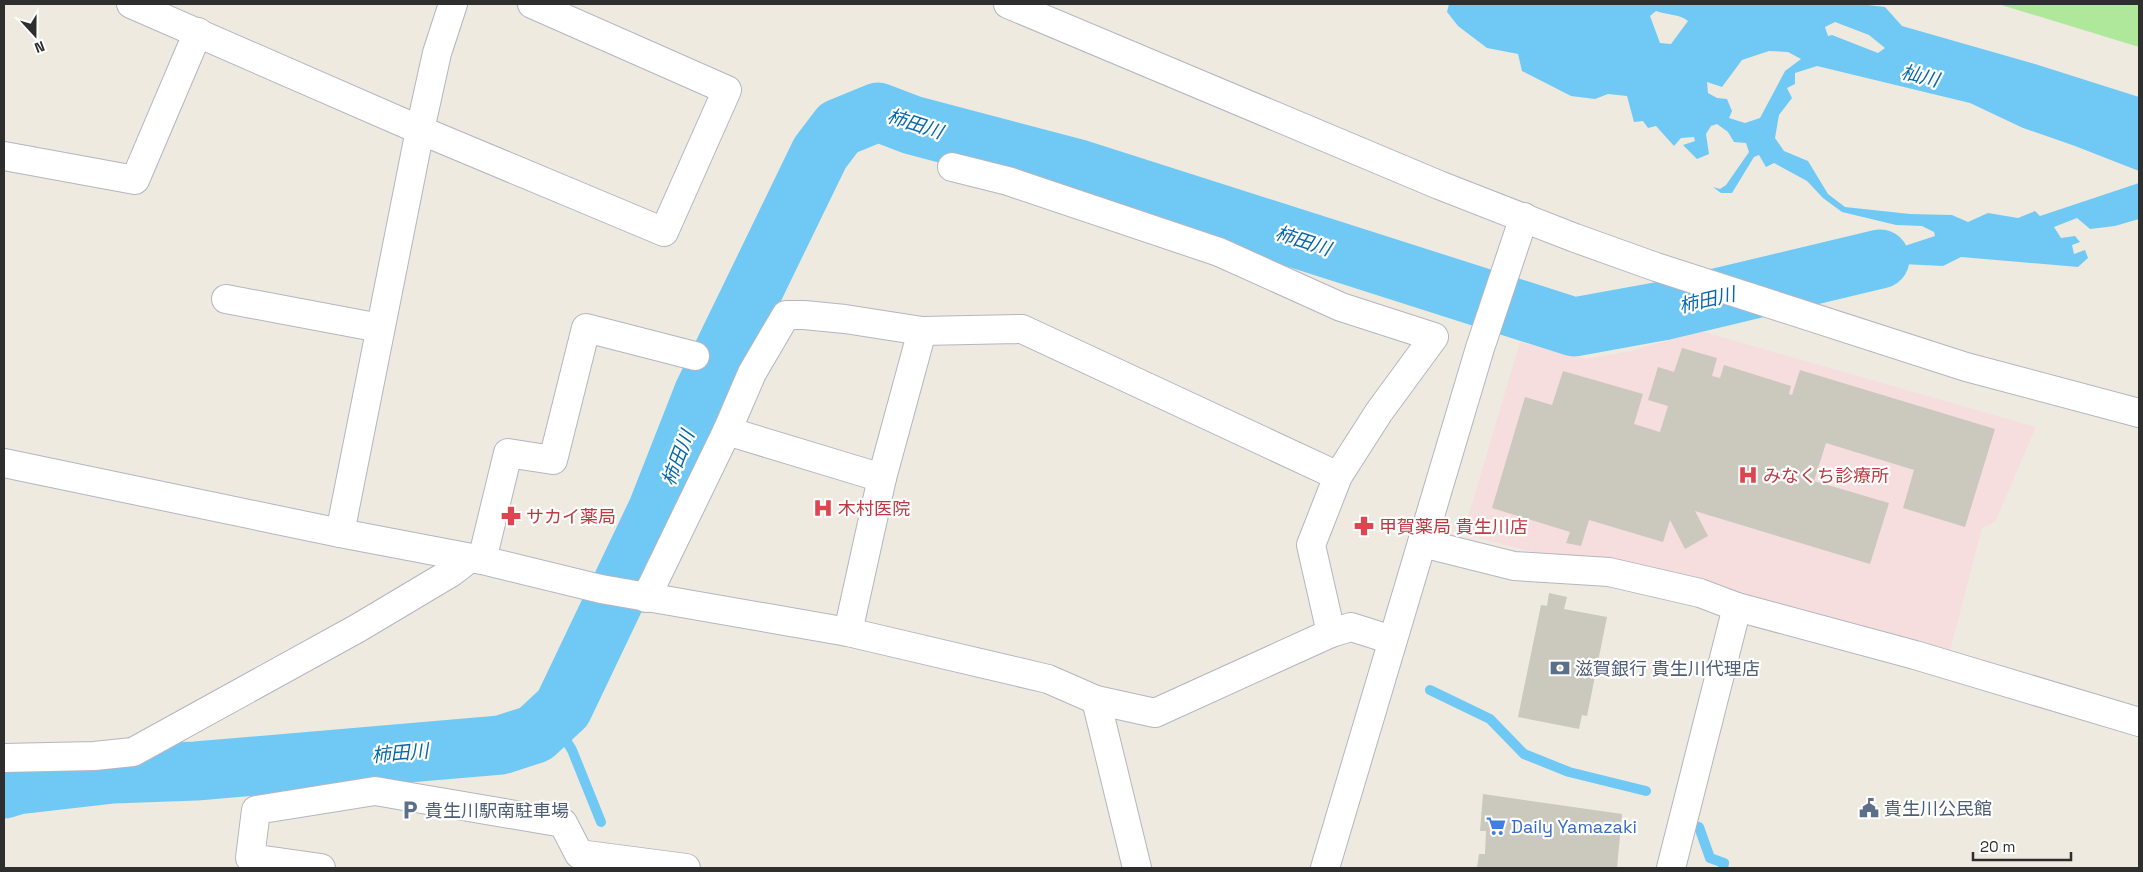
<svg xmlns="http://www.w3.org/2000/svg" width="2143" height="872" font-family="'Space Grotesk','Noto Sans JP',sans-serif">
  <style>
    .medical { fill: #f6dede }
    .green { fill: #b0e89b }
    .water { fill: #70c9f5; fill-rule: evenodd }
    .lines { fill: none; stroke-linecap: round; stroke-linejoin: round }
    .stream { stroke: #70c9f5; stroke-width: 10 }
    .river { stroke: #70c9f5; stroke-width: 59 }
    .building { fill: #cbc8be }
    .minor-casing { stroke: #b4b5c1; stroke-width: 30 }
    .minor { stroke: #fff; stroke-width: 28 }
    .labels { text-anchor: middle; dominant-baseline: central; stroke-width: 4.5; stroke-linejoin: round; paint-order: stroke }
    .health-label { font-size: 18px; fill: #be3a42; stroke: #fff; text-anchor: start }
    .service-label { font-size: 18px; fill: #4e5e75; stroke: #fff; text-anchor: start }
    .shop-label { font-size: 18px; fill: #366cbe; stroke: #fff; text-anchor: start }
    .water-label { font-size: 19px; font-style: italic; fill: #0767a8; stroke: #fff }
  </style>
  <rect width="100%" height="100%" fill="#efeae0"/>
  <path class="medical" d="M1700,331L2036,427L1995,522L1982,528L1949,655L1629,562L1533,552L1463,534L1520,342L1586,359L1630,351Z"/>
  <path class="green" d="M1998,4H2139V47Z"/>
  <path class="water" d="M1449,4H1860L1885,7L1902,26L2035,64L2139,97V171L2075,146L2023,128L1970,103L1817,66L1795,73V84L1787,88L1792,98L1779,115L1775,138L1784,151L1808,161L1828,194L1845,207L1910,214L1952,215L1968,222L1988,213L2018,218L2035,211L2040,216L2139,183V219L2115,226L2090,229L2077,218L2054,227L2061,238L2075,236L2080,242L2072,245L2074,254L2085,250L2088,258L2078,267L1961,257L1943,266L1902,264L1826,283L1808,281L1794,275L1871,257L1935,236L1934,232L1922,226L1896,225L1842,212L1823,198L1807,181L1774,163L1766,167L1759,155L1754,157L1732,193H1721L1713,187L1720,189L1726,185L1749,152L1746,143L1734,142L1728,132L1717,124L1711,126L1706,134L1709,154L1697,159L1683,145L1695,141L1694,137L1681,138L1674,146L1656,126L1648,128L1643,121L1634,122L1627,96L1608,94L1595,99L1571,96L1522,71L1518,54L1487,48L1458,26L1447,12ZM1656,11C1666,15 1680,14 1688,21L1671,44L1660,43L1650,16ZM1835,22L1869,35L1885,48L1878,53L1832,35L1828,36L1825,27ZM1769,51L1788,52L1801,59L1785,71L1760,118L1745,123L1729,118L1732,111L1727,99L1717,98L1708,93L1707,82L1722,87L1742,60Z"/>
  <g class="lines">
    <g class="stream">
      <path d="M1540,341L1549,320"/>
      <path d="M1430,690L1490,719L1524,754L1569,772L1646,791"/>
      <path d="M552,718L572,750L601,822"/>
      <path d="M1699,827L1710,858L1724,863L1723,868"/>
    </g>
    <path class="river" d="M4,789L17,785L113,774L196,771L501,745L535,734L563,708L657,511L703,394L820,153L839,128L878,112L912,125L1079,169L1574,327L1662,311L1880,259"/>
  </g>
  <g class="building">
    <path d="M1682,348L1717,358L1712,376L1720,378L1724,365L1791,386L1789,394L1792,395L1800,370L1995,429L1965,527L1903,508L1914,470L1826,443L1814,481L1889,503L1870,564L1695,511L1708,536L1685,549L1670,520L1663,542L1589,520L1581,546L1566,543L1570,532L1492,508L1525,397L1552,405L1563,371L1643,394L1634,424L1660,432L1668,406L1648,400L1658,367L1674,372Z"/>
    <path d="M1549,593L1567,597L1564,609L1607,617L1587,716L1582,715L1579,729L1518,717L1541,605L1547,606Z"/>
    <path d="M1483,794L1622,814L1617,868H1477L1479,854H1485L1486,831H1480Z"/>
  </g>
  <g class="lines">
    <defs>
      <g id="minor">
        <path d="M131,4L420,130L664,232L727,90L532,4"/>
        <path d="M1008,4L1439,185L1575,238L1656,267L1966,367L2139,413"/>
        <path d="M4,156L135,180L198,32"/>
        <path d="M952,167L1008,181L1219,252L1341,307L1434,337L1379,412L1338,476L1311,545L1331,633"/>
        <path d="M226,299L380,328"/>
        <path d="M727,431L882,478"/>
        <path d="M4,463L340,533L482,560L601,589L848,632L1048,679L1096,700L1155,713L1331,633L1351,627L1392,640"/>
        <path d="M340,533L420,130L437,53L453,4"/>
        <path d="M1422,543L1514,566L1609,572L1700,593L1737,607L1915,655L2139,722"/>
        <path d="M482,560L508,453L553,460L586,328L695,356"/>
        <path d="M646,598L727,431L752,373L786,315H804L845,319L922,331L1022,329L1338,476"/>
        <path d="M848,632L882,478L922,331"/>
        <path d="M1096,700L1137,868"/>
        <path d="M4,758L94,756L133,752L358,628L452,572L470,558"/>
        <path d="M321,868L250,858L256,810L375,791L563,823L579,854L686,868"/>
        <path d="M1325,868L1480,348L1524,217"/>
        <path d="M1671,868L1737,607"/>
      </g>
    </defs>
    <use href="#minor" class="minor-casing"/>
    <use href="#minor" class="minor"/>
  </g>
  <defs>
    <symbol id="hospital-bare" viewBox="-9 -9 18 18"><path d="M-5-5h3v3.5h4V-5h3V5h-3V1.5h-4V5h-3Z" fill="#e0444e" stroke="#fff" stroke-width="2.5" paint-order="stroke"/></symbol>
    <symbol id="pharmacy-bare" viewBox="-9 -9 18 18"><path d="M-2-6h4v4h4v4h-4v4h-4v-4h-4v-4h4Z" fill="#e0444e" stroke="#fff" stroke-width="2.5" paint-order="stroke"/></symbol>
    <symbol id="bank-bare" viewBox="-9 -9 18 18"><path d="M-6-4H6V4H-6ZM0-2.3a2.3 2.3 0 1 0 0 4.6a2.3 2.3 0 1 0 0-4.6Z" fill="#5c6f8a" stroke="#fff" stroke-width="2.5" paint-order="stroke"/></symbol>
    <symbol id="civic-bare" viewBox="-9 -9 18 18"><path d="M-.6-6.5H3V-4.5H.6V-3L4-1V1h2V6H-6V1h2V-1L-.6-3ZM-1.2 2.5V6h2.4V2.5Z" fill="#5c6f8a" stroke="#fff" stroke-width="2.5" paint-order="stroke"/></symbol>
    <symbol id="parking-bare" viewBox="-9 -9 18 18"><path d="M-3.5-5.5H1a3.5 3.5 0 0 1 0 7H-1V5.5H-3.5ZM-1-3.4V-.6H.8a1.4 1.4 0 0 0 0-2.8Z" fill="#5c6f8a" stroke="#fff" stroke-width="2.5" paint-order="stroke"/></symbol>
    <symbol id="supermarket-bare" viewBox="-9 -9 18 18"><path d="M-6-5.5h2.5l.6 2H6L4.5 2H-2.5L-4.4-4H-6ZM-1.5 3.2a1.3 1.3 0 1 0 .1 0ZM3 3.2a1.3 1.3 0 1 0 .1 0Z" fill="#3f7fe0" stroke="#fff" stroke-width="2.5" paint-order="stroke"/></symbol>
  </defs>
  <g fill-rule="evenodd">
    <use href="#hospital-bare" x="1734" y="461" width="28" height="28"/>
    <use href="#hospital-bare" x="809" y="494" width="28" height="28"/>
    <use href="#pharmacy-bare" x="497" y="502" width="28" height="28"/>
    <use href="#pharmacy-bare" x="1350" y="512" width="28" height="28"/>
    <use href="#bank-bare" x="1546" y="654" width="28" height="28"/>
    <use href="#civic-bare" x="1855" y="794" width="28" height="28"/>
    <use href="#parking-bare" x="396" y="796" width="28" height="28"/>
    <use href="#supermarket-bare" x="1482" y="812" width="28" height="28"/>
  </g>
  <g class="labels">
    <g class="health-label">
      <text x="1763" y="475">みなくち診療所</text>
      <text x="838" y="508">木村医院</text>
      <text x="526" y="516">サカイ薬局</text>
      <text x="1379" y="526">甲賀薬局 貴生川店</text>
    </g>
    <g class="service-label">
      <text x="1575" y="668">滋賀銀行 貴生川代理店</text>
      <text x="1884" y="808">貴生川公民館</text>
      <text x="425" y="810">貴生川駅南駐車場</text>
    </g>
    <g class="shop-label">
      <text x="1511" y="826">Daily Yamazaki</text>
    </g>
    <g class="water-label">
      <text transform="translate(1920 76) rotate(14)">杣川</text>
      <text transform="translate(915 124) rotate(18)">柿田川</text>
      <text transform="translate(1303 241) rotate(18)">柿田川</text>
      <text transform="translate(1707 300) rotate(-13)">柿田川</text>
      <text transform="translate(678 458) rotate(-69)">柿田川</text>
      <text transform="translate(400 753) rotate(-5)">柿田川</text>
    </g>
  </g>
  <rect width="2143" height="872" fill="none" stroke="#2e2e2e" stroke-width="10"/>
  <g transform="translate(35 35) rotate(159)" stroke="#ffffff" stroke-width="4" paint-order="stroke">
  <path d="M0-4L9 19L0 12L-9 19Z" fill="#2e2e2e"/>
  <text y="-8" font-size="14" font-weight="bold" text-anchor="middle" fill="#2e2e2e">N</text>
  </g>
  <path d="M1973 852v8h98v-8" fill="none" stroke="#2e2e2e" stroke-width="2.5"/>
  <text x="1980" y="852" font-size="15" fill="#2e2e2e" stroke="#ffffff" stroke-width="4" paint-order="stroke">20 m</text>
</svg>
